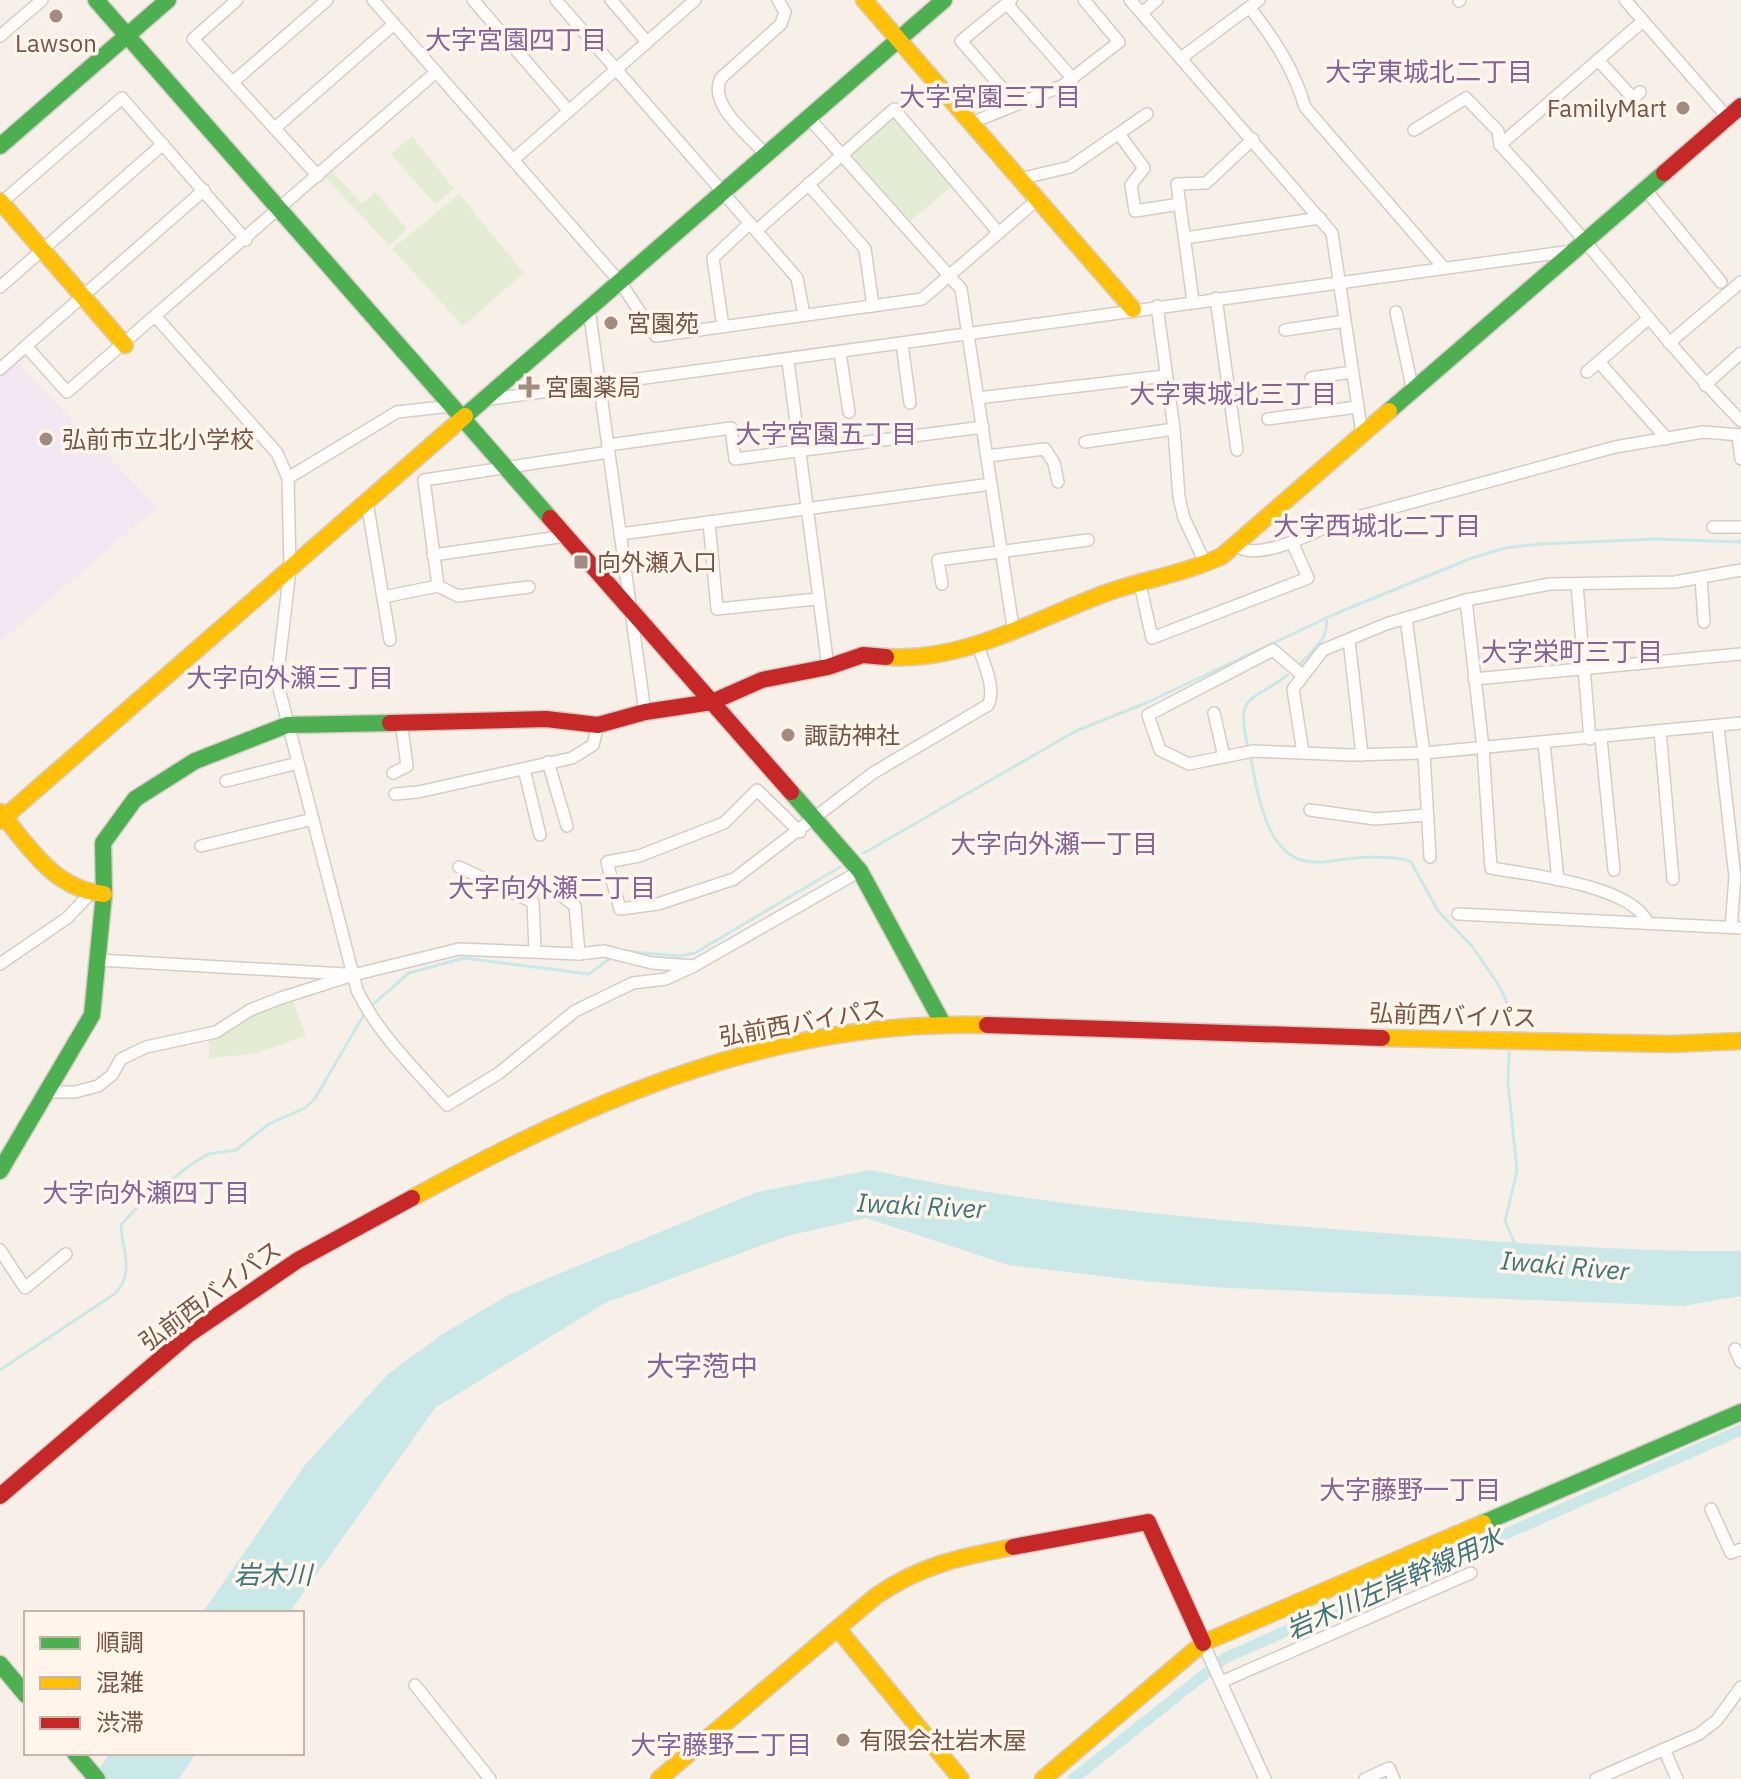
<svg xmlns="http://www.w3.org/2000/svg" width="1741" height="1779" font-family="'IBM Plex Sans','Noto Sans JP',sans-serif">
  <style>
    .education { fill: #f2e7f2 }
    .green { fill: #e4edd3 }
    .water { fill: #cae8e8 }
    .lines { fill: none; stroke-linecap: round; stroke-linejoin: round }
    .stream { stroke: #cae8e8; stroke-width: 3 }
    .canal { stroke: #cae8e8; stroke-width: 11 }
    .street-casing { stroke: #d6ccc6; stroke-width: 14 }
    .fast-casing { stroke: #d6ccc6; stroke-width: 19 }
    .slow-casing { stroke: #d6ccc6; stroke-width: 19 }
    .jam-casing { stroke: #d6ccc6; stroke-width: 19 }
    .street { stroke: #fefdfc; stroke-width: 11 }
    .fast { stroke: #4caf50; stroke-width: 16 }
    .slow { stroke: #ffc107; stroke-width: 16 }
    .jam { stroke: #c62828; stroke-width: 16 }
    .poi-dot { fill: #a38b80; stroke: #fff5ea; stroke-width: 3 }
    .labels { text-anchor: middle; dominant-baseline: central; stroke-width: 7; stroke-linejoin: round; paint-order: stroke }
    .poi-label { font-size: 24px; fill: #765548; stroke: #fff5ea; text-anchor: start }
    .street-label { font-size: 24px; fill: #765548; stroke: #fff5ea }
    .neighbourhood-label { font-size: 26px; fill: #83639a; stroke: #fff5ea }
    .water-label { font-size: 26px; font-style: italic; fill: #3b767c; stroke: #fff5ea }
    .quarter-label { font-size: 28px; fill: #83639a; stroke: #fff5ea }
  </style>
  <rect width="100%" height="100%" fill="#f7f0e9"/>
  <path class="education" d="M14,360L157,507L0,642V372Z"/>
  <g class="green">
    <path d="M890,119H896L952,186L909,222L853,158V150Z"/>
    <path d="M412,136L454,189L435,204L391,154Z"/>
    <path d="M332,171L362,204L375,192L407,229L389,245L325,177Z"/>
    <path d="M459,194L524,273L463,326L392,249Z"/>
    <path d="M292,999L306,1036L253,1054L209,1058V1038L220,1036L252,1014Z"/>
  </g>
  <g class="water">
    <path d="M871,1170C1035,1206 1203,1219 1371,1232C1494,1241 1617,1252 1741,1251V1296L1683,1306L1228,1288L1143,1281L1008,1265L866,1218L787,1236L605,1303L435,1408L289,1613H202L305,1465L388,1374L444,1333L510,1294L757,1192Z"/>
    <path d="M110,1753H196L179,1779H92Z"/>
  </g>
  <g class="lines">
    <g class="stream">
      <path d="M1300,664C1313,650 1330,638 1326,618"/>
      <path d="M1248,747C1234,692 1253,703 1287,675"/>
      <path d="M1250,755C1257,788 1264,852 1305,861C1325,865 1347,857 1368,857C1382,858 1398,856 1411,862L1438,911L1472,946L1500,987L1509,1008"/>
      <path d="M864,853L1076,731L1146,703L1337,613L1472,558L1505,548L1540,544L1657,539L1741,542"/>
      <path d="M622,951L680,956L695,953L840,867"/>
      <path d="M370,1007L409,973L464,958L589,974L612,957"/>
      <path d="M1509,1052L1508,1083L1517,1171L1505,1221L1515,1244"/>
      <path d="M0,1370L116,1293C135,1270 122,1252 121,1225L141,1203L189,1166L208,1154L236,1150L269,1124L305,1108L314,1100L365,1013"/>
    </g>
    <path class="canal" d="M1073,1779L1225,1658L1741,1430"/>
    <defs>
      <g id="street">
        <path d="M237,0L193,39L318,176"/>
        <path d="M373,0L620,282L656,336L922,299L1037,200"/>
        <path d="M473,0L569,111"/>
        <path d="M556,0L797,278L804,315"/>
        <path d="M611,0L647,42"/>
        <path d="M1011,0L961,41L1015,103"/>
        <path d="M1130,0L1332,233L1362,434"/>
        <path d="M1625,0L1728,118"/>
        <path d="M1459,1L1460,0"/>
        <path d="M1007,4L1073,79"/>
        <path d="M1250,8C1274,39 1294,69 1305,107L1444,268"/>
        <path d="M1142,13L1157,0"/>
        <path d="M0,36L42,0"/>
        <path d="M1181,58L1259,0"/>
        <path d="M1598,60L1634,99"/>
        <path d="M233,82L327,0"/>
        <path d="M1625,107L1640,92"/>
        <path d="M809,118L961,289L1013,627"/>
        <path d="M971,123L1062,86L1119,42L1084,0"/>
        <path d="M275,128L394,24"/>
        <path d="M1414,130L1466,98L1498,131L1500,145C1584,233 1655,333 1741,421"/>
        <path d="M1119,134L1144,168L1131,185L1135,211L1180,204"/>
        <path d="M1500,145L1643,21"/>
        <path d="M766,155C750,136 707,104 721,78L781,24L785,12L778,0"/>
        <path d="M513,160L695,0"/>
        <path d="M1019,179L1070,167L1147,114"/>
        <path d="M808,184L865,249L873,306"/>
        <path d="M1645,189L1721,282"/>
        <path d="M1,203L122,98L246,240"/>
        <path d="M757,230L894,109L999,233"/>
        <path d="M1185,238L1320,218"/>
        <path d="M0,287L163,144"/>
        <path d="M1216,298L1237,450"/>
        <path d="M1193,301L1177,184L1206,183L1253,139"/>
        <path d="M1157,306L1174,429L1179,497L1184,518L1206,565"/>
        <path d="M589,309L645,712"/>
        <path d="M1396,312L1413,391"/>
        <path d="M156,317L277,453L288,478L290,569L277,681L357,990C378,1034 415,1069 447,1105L499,1073L575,1011L633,983L666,979L694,966"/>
        <path d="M723,327L713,258L750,223"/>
        <path d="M1285,330L1345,321"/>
        <path d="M1669,343L1741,282"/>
        <path d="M902,344L910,403"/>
        <path d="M26,346L204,190"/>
        <path d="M840,353L849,412"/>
        <path d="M788,361L828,667"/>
        <path d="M1599,362L1667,439"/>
        <path d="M0,369L26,346L67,392L436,72"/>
        <path d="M1587,372L1649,318"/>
        <path d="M1311,378L1352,372"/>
        <path d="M1705,385L1741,353"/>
        <path d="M978,398L1165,376"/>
        <path d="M484,400L1572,251"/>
        <path d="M1268,419L1357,407"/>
        <path d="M1738,435L1741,459"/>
        <path d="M1085,442L1174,429"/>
        <path d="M608,445L731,428L735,459L983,427"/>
        <path d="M987,456L1045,449L1054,463L1058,482"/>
        <path d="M288,478L397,412L451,406"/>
        <path d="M367,502L390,640"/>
        <path d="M709,522L717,609L817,599"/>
        <path d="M1713,527H1741"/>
        <path d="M620,534L991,484"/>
        <path d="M1235,544C1253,564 1311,534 1332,524L1615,447L1703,432L1741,435"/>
        <path d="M433,555L566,536"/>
        <path d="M1701,577L1704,622"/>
        <path d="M942,584L938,560L1088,540"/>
        <path d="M1140,584L1152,638L1308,578L1292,542"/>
        <path d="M1577,584L1590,739"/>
        <path d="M529,587L458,596L438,586L424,480L609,452"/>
        <path d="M383,597L438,586"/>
        <path d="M1466,600L1483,748L1491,868C1531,875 1631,885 1648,923"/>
        <path d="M1406,618L1424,753L1430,857"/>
        <path d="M1349,640L1362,755"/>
        <path d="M1301,674L1273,650L1148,715L1160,750L1189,764L1253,751L1351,755L1424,753L1741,723"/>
        <path d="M1474,679L1741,654"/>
        <path d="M1214,713L1224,757"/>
        <path d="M1718,726L1735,877L1731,927"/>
        <path d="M1660,731L1673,879"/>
        <path d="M1601,738L1614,870"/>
        <path d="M1544,743L1558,880"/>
        <path d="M1303,753L1293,689L1323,650L1386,624L1466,600L1550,584L1675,582L1741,570"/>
        <path d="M548,762L567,826"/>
        <path d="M524,769L540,835"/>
        <path d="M393,773L407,766L401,721"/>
        <path d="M226,781L298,763"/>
        <path d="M395,794L418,792L572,758L593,745L598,725"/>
        <path d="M1310,810L1375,819L1427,815"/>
        <path d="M800,832L757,790L724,823L639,856L607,862L620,909L658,904L734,879L873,773L988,705C997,689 982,659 977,643"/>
        <path d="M201,846L313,819"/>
        <path d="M459,867L533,902L535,949"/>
        <path d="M558,893L575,906L579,954"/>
        <path d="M1458,914L1741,928"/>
        <path d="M99,960L345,974"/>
        <path d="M0,964L67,918L90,894"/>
        <path d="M47,1092H75L98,1086L112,1075L121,1059L146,1047L216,1032L250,1010L281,998L353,975L459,949L579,954L604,951L652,963L694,966L860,871"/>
        <path d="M0,1250L25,1288L66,1254"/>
        <path d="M1735,1349L1741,1362"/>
        <path d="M1711,1509L1731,1553L1741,1549"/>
        <path d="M1203,1643L1265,1779"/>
        <path d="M1221,1682L1471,1573"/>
        <path d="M415,1685L490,1779"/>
        <path d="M1664,1749L1677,1779"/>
        <path d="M1365,1779L1389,1768L1394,1779"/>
        <path d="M1596,1779L1699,1734L1717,1720L1741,1687"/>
      </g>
      <g id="fast">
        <path d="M96,0L550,518"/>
        <path d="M0,146L168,0"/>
        <path d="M1389,411L1664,173"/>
        <path d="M465,416L944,0"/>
        <path d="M791,792L860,871L943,1024"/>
        <path d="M0,1171L92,1015L104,894L103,843L135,799L195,761L287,725L390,723"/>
        <path d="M1483,1523L1741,1412"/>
        <path d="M0,1664L26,1695"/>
        <path d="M75,1753L97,1779"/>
      </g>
      <g id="slow">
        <path d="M864,0L1133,309"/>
        <path d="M0,201L125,345"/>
        <path d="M886,657C965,662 1033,620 1106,593C1145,579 1184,574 1222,556L1389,411"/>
        <path d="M0,812C30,848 54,889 104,894"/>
        <path d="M0,821L465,416"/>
        <path d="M1382,1038L1671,1044L1741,1041"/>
        <path d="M412,1198C595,1098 774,1019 987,1025"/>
        <path d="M838,1629L961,1779"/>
        <path d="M659,1779L876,1596C921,1565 960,1557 1013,1547"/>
        <path d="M1043,1779L1203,1643L1483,1523"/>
      </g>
      <g id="jam">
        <path d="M1664,173L1741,106"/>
        <path d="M550,518L791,792"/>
        <path d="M390,723L546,719L598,725L645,712L712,702L762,680L828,667L863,655L886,657"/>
        <path d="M987,1025L1382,1038"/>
        <path d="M0,1496L188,1335L298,1260L412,1198"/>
        <path d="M1013,1547L1148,1522L1203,1643"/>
      </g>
    </defs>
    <use href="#street" class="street-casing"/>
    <use href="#fast" class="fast-casing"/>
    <use href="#slow" class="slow-casing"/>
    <use href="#jam" class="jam-casing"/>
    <use href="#street" class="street"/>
    <use href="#fast" class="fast"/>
    <use href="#slow" class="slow"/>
    <use href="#jam" class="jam"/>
  </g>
  <g class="poi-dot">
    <circle cx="56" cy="16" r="8"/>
    <circle cx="1683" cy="108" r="8"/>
    <circle cx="611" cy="323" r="8"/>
    <path d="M525 375h8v8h8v8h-8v8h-8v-8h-8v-8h8z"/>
    <circle cx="46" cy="439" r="8"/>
    <rect x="573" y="554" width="16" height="16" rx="4"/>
    <circle cx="788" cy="735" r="8"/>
    <circle cx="843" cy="1740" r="8"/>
  </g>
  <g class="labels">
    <g class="poi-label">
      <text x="56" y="43" text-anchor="middle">Lawson</text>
      <text x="1667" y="108" text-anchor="end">FamilyMart</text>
      <text x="627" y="323">宮園苑</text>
      <text x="545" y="387">宮園薬局</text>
      <text x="62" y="439">弘前市立北小学校</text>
      <text x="597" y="562">向外瀬入口</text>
      <text x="804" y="735">諏訪神社</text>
      <text x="859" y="1740">有限会社岩木屋</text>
    </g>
    <g class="street-label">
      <text transform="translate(1453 1015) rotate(2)">弘前西バイパス</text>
      <text transform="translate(802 1022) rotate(-10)">弘前西バイパス</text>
      <text transform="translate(210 1295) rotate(-36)">弘前西バイパス</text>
    </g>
    <g class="neighbourhood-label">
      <text x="516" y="39">大字宮園四丁目</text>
      <text x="1429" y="71">大字東城北二丁目</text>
      <text x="990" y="96">大字宮園三丁目</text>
      <text x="1233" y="393">大字東城北三丁目</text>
      <text x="826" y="433">大字宮園五丁目</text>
      <text x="1377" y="525">大字西城北二丁目</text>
      <text x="1572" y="651">大字栄町三丁目</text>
      <text x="290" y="677">大字向外瀬三丁目</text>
      <text x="1054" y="843">大字向外瀬一丁目</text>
      <text x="552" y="887">大字向外瀬二丁目</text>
      <text x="146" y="1192">大字向外瀬四丁目</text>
      <text x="1410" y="1489">大字藤野一丁目</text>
      <text x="721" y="1744">大字藤野二丁目</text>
    </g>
    <g class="water-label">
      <text transform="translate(921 1205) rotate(3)">Iwaki River</text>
      <text transform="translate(1565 1265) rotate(5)">Iwaki River</text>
      <text x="273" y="1574">岩木川</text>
      <text transform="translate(1394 1583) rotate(-24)">岩木川左岸幹線用水</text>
    </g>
    <g class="quarter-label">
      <text x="702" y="1365">大字萢中</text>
    </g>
  </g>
  <rect x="24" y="1611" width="280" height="144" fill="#fff5ea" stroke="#c8b5a9" stroke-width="2"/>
  <rect x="40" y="1637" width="40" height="12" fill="#4caf50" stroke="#c8b5a9" stroke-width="2"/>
  <text x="96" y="1651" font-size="24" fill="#765548">順調</text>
  <rect x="40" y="1677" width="40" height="12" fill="#ffc107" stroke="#c8b5a9" stroke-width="2"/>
  <text x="96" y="1691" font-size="24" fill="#765548">混雑</text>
  <rect x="40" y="1717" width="40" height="12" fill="#c62828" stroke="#c8b5a9" stroke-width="2"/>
  <text x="96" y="1731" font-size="24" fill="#765548">渋滞</text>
</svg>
